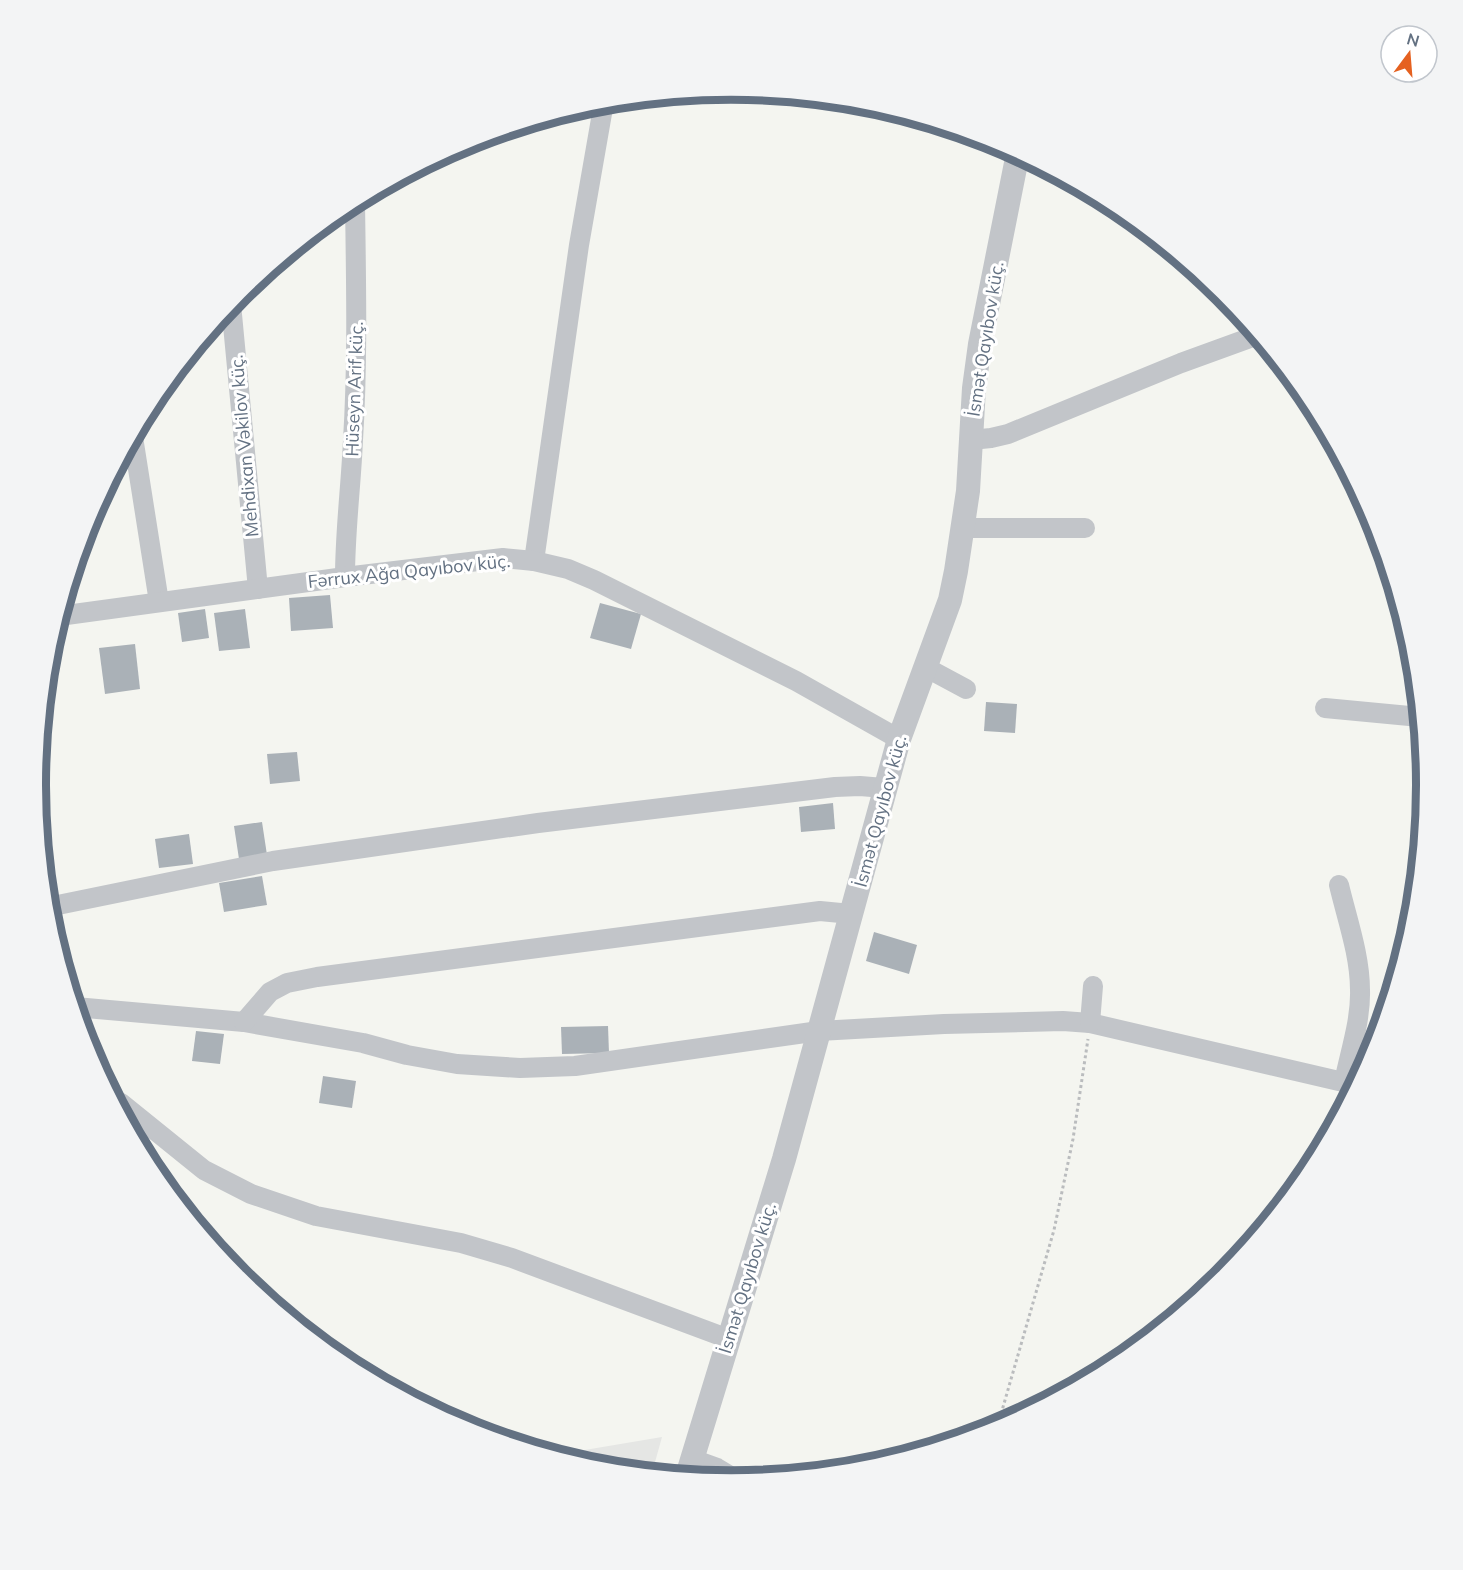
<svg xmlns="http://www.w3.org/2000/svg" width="1463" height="1570" font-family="Mulish,sans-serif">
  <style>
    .built { fill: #e5e6e4 }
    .building { fill: #aab1b7 }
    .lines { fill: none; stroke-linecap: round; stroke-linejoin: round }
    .path { stroke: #babcbe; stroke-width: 3; stroke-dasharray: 3 3; stroke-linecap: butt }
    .minor { stroke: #c2c5c9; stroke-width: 20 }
    .tertiary { stroke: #c2c5c9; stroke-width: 24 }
    .labels { text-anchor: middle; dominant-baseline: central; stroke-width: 6; stroke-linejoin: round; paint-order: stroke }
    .street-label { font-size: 18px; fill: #637182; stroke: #fff }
    .rim { fill: none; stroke: #637182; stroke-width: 8 }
  </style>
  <rect width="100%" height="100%" fill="#f4f5f0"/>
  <path class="built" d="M662,1437L652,1473L595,1467L555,1455Z"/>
  <g class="building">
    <path d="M330,595L333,628L291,631L289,598Z"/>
    <path d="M600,603L641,614L631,649L590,638Z"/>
    <path d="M205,609L209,638L182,642L178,613Z"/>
    <path d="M245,609L250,648L219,651L214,613Z"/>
    <path d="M135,644L140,689L105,694L99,648Z"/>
    <path d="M986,702L1017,704L1015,733L984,731Z"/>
    <path d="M297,752L300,781L270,784L267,754Z"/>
    <path d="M833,803L835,829L801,832L799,807Z"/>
    <path d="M262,822L267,855L239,859L234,826Z"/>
    <path d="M189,834L193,864L159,868L155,839Z"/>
    <path d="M262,876L267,905L224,912L219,883Z"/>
    <path d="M874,932L917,945L909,974L866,961Z"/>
    <path d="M608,1026L609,1053L562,1054L561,1027Z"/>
    <path d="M196,1031L224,1034L220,1064L192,1061Z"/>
    <path d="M323,1076L356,1081L352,1108L319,1103Z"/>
  </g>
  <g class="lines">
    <path class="path" d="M1001,1414L1054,1230L1073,1139L1088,1039"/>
    <g class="minor">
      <path d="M231,304L258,589"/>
      <path d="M133,437L159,602"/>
      <path d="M971,440L991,438L1008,434L1181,363L1258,335"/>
      <path d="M964,528H1085"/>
      <path d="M534,561L579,245L604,102"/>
      <path d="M345,577C345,531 351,486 353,440C358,360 356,281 355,201"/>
      <path d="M59,616L345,577L503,558L534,561L568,569L594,580L796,681L899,739"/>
      <path d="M925,667L966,689"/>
      <path d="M1325,708L1420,717"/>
      <path d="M1339,885C1347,919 1360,955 1360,990C1361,1020 1350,1052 1344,1082"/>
      <path d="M48,907L273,861L538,823L835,787L860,786L884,788"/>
      <path d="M75,1007L244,1022L363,1043L407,1055L457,1064L520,1068L575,1066L819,1031L944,1024L1063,1021L1090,1023L1356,1085"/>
      <path d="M244,1022L270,992L287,983L317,977L820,911L851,914"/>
      <path d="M1090,1023L1093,986"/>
      <path d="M121,1103L204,1170L251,1194L316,1216L461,1243L512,1258L729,1339"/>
      <path d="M692,1459L717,1468L737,1480"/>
    </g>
    <path class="tertiary" d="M687,1476L784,1159L899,739L950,600L956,571L968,491L974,388L980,344L1018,153"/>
  </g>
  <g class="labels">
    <g class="street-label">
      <text transform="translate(985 339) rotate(-81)">İsmət Qayıbov küç.</text>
      <text transform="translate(354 389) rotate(-88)">Hüseyn Arif küç.</text>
      <text transform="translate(244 446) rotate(-95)">Mehdixan Vəkilov küç.</text>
      <text transform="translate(409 571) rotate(-6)">Fərrux Ağa Qayıbov küç.</text>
      <text transform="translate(880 811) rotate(-75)">İsmət Qayıbov küç.</text>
      <text transform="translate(747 1278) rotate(-73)">İsmət Qayıbov küç.</text>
    </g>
  </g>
  <path d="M0 0H1463V1570H0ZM46 785a685 685 0 1 1 1370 0a685 685 0 1 1-1370 0Z" fill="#f3f4f5" fill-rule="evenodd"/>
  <path class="rim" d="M46 785a685 685 0 1 1 1370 0a685 685 0 1 1-1370 0Z"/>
  <g transform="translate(1409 54) rotate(16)"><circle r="28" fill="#ffffff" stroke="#c1c6cd" stroke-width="1.5"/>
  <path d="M0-4.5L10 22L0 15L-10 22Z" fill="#e56120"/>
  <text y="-9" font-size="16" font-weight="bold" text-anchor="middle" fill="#637182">N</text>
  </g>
</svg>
